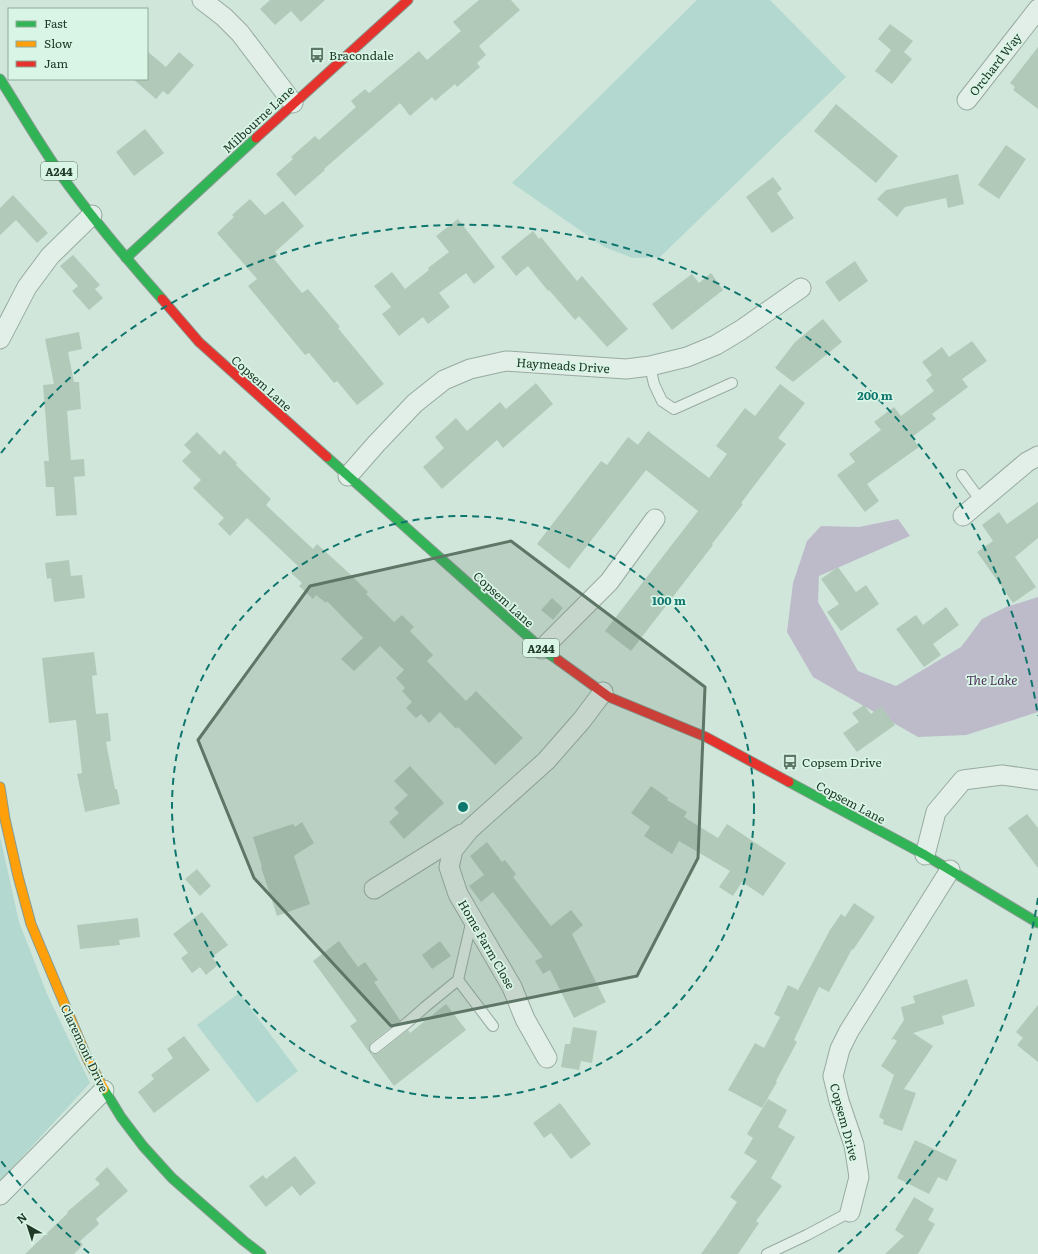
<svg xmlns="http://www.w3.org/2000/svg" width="1038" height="1254" font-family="Literata,serif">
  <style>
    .green { fill: #b3d8cf }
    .water { fill: #bdbbca }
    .building { fill: #b1c9b9 }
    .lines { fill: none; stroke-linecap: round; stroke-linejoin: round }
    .lane-casing { stroke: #98aba0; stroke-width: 12 }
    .street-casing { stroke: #98aba0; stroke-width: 21 }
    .fast-casing { stroke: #889b90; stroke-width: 11 }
    .slow-casing { stroke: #889b90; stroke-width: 11 }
    .jam-casing { stroke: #889b90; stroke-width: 11 }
    .lane { stroke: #e2eee8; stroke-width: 10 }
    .street { stroke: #e2eee8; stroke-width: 19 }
    .fast { stroke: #30b455; stroke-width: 9 }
    .slow { stroke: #ff9f0a; stroke-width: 9 }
    .jam { stroke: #e5322d; stroke-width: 9 }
    .marked { fill: #5e7666; fill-opacity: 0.2; stroke: #5e7666; stroke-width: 3; stroke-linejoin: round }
    .ring { fill: none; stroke: #0f766e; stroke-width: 2; stroke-dasharray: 7 5 }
    .labels { text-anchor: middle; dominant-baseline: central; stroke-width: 3.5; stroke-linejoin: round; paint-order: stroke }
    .shield { fill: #d8f5e6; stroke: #587260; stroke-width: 1 }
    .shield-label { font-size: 11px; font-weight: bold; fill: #213a27 }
    .poi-label { font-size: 12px; fill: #213a27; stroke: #d8f5e6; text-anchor: start }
    .street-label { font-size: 12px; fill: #213a27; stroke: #d8f5e6 }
    .water-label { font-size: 13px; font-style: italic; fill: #4d3059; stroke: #d8f5e6 }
    .centre { fill: #0f766e; stroke: #d8f5e6; stroke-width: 2 }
    .ring-label { font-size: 12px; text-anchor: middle; font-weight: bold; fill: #0f766e; stroke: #d8f5e6; stroke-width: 3.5; stroke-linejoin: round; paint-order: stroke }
  </style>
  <rect width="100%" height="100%" fill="#d0e6db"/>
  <g class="green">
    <path d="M697,0H770L846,77L660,257L633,258L604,247L512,183Z"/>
    <path d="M0,836L19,922L47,994L90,1083L0,1181Z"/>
    <path d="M239,993L298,1071L257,1103L197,1025Z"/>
  </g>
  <path class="water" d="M898,519L910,536L819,576L818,602L858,671L896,686L961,647L982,619L1006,607L1038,597V712L966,735L918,737L813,677L787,632L793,583L807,541L821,526L859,527Z"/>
  <g class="building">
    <path d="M270,0H325L301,22L291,11L275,25L260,9Z"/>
    <path d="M479,0H511L520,10L479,46L486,55L477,63L480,67L457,87L455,84L435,101L432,97L410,116L400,103L324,169L325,170L295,196L276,174L293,159L291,157L315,136L319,140L356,107L351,101L365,89L369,93L419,51L427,60L461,31L453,22Z"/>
    <path d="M890,24L913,41L904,52L912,59L892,84L875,71L891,50L878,39Z"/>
    <path d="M1038,47V109L1013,90L1015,87L1010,83Z"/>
    <path d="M147,51L166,67L179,52L194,65L168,95L163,91L156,99L133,79H147Z"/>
    <path d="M836,104L898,156L876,183L814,131Z"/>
    <path d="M145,129L164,153L134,176L116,152Z"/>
    <path d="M1006,145L1026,159L999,199L978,185Z"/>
    <path d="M958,174L964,204L948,208L946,198L905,207L897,217L877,199L886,190Z"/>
    <path d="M773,177L782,189L777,193L794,218L772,233L746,197Z"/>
    <path d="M13,195L48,233L37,243L16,220L0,235V208Z"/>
    <path d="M250,199L265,215L283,201L304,226L275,252L278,255L274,259L302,293L308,289L340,327L338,328L384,384L357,405L337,381L334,383L309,353L305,355L248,286L257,279L217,233L234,217L232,215Z"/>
    <path d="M458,219L495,267L474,284L466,273L439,293L450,307L428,324L423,317L399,336L382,314L391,307L374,286L392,272L405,289L429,270L428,268L449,252L436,236Z"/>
    <path d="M533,231L539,239L541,237L577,281L582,276L628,329L607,347L579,316L575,320L549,290L548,291L528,266L516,276L501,257Z"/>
    <path d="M73,255L100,285L95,289L103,298L89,310L72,291L78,286L60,266Z"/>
    <path d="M855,261L868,281L839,302L825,282Z"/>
    <path d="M711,273L723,290L672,330L652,304L692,274L699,283Z"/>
    <path d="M823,319L842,342L793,382L775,368L795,342Z"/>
    <path d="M79,332L82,349L68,352L74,382H79L81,409L67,411L71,460L84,459L85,476L74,477L77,515L56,516L54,487H46L44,461H49L43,385L54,384L45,339Z"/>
    <path d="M972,341L987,361L962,379L968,387L932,414L936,419L912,437L919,447L867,484L879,501L865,512L837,475L855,462L849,454L881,430L874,422L894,407L901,416L934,391L926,380L932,375L922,362L942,347L949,357Z"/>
    <path d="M536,383L553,404L503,448L497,440L442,489L423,467L444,448L435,437L456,418L467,431L500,402L506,409Z"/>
    <path d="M780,384L805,403L778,438L786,444L741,503L743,504L712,544L713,545L631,651L605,631L698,511L646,470L569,569L537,544L601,461L607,465L628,437L638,445L648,431L709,478L727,454L716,446L745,408L755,416Z"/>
    <path d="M197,432L220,455L224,450L237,463L236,465L271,499L266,505L313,549L317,544L351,575L368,592L366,594L394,622L402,615L414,627L410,631L433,655L427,661L466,701L476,691L523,738L495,765L458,727L456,729L440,712L429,723L421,714L416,718L406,708L412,702L402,691L405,688L396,678L404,670L380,646L354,671L341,659L363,638L327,601L326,603L316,595L313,599L299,586L302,583L291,573L298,566L247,518L230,536L218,524L224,518L193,488L201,480L182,461L191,452L184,445Z"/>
    <path d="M1038,502V538L1015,557L1036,587L1013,603L977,552L993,541L982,525L999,512L1007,524Z"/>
    <path d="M69,560L71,576L82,575L85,598L54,602L51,578L47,579L45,563Z"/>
    <path d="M838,567L856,592L866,585L879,604L841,631L827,612L839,604L821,579Z"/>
    <path d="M552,598L563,608L553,620L541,610Z"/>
    <path d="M946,607L959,625L933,644L941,655L924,667L896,629L916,615L923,625Z"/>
    <path d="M94,652L97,675L92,676L96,714L108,713L111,741L106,742L115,789H117L120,804L85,812L77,774L82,773L76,720L49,723L42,658Z"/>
    <path d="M864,705L871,714L881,706L895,725L857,752L843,733L859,722L852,713Z"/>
    <path d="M410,766L444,803L404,839L389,822L399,813L394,808L408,795L394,781Z"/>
    <path d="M651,786L668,798L667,800L687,812L684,817L718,838L727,824L786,863L763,896L742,882L733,896L719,887L730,871L679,841L672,854L644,836L650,827L631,813Z"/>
    <path d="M1027,814L1038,828V868L1008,828Z"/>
    <path d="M302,822L314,843L294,856L310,904L277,916L261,867H262L253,837L293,824L295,827Z"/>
    <path d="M487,842L502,862L505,860L516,874L513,877L551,926L571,910L583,925L572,934L606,1002L574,1018L550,970L543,974L535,961L543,957L493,892L481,902L469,886L484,875L470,856Z"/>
    <path d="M197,869L211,886L200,896L185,879Z"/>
    <path d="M854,903L875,917L853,950L852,949L829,992L819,987L794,1040L797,1042L776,1081L777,1082L762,1108L728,1090L755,1043L764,1048L780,1017L774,1014L788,985L798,990L830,930L841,914L845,917Z"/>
    <path d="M202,912L228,945L212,957L218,965L206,975L200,967L192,973L181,958L188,953L173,934Z"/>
    <path d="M138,918L140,937L119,940L120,945L80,949L77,925Z"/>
    <path d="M339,941L358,967L365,962L378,980L374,982L400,1020L371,1043L369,1049L372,1054H376L379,1053L408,1030L410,1033L446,1004L466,1030L394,1086L350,1026L357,1021L313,961Z"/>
    <path d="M440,941L451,956L432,969L422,955Z"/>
    <path d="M967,979L975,1006L942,1016L944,1024L913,1033L933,1046L904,1089L916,1093L902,1131L883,1124L884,1120L879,1117L894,1075L881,1066L897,1041L894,1039L891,1040L904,1020L901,1007L915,1003L913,996Z"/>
    <path d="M1038,1005V1062L1017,1045L1023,1038L1016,1032Z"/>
    <path d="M573,1027L597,1031L592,1063L581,1061L579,1070L561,1067L565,1044H570Z"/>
    <path d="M184,1036L210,1070L154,1113L138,1092L154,1079L151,1075L173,1058L167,1049Z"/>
    <path d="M768,1099L787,1110L778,1127L795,1137L771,1178L782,1186L756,1221L759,1223L738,1254H701L721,1226L737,1202L730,1197L757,1161L744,1153L753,1138L747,1134Z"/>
    <path d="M560,1103L591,1144L571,1159L551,1133L544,1138L533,1123Z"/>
    <path d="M915,1140L957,1160L947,1181L938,1177L929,1194L897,1178Z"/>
    <path d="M295,1156L316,1183L300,1196L292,1186L266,1207L249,1186L263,1175L266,1179Z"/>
    <path d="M107,1167L128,1191L96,1219L99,1224L80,1241L83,1245L74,1254H25L68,1213L67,1212L100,1184L95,1179Z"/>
    <path d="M914,1197L934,1209L928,1220L935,1224L918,1254H885L904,1236L895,1230Z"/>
  </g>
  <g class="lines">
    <defs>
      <g id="lane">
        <path d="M650,366L654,384L662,401L674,409L732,383"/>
        <path d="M962,475L981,501"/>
        <path d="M458,980L493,1026"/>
        <path d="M375,1048L408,1022L425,1007L458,980L472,919"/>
        <path d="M767,1254L807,1235L850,1212"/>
      </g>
      <g id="street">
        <path d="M202,0L224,17L240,33L293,103"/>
        <path d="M967,100L1038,9"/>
        <path d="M0,339L27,287L50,256L92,215"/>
        <path d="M348,476L376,444L415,403L444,380L470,369L506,361L626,369L650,366L687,357L716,345L741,330L801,288"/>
        <path d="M963,516L1027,462L1038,456"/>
        <path d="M542,649L609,582L655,519"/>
        <path d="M925,855L936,812L963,780L1002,775L1038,780"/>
        <path d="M374,889L462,834"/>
        <path d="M547,1058L525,1019L512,987L458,894L449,867L453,850L469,830L546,761L582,720L603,692"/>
        <path d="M0,1195L104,1090"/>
        <path d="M850,1212L859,1177L854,1145L839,1101L833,1076L840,1049L849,1031L950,870"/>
      </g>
      <g id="fast">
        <path d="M0,79C23,115 44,152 69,186C98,225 130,263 162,299"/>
        <path d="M126,258L256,138"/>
        <path d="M327,457L542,649L558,660"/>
        <path d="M789,782L925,855L1038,923"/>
        <path d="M104,1089L121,1117L143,1146L172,1178L244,1241L261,1254"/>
      </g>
      <path id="slow" d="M0,787L5,819L18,876L31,924L87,1058L104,1089"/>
      <g id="jam">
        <path d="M256,138L408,0"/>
        <path d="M162,299L199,342L327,457"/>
        <path d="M558,660L609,697L706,737L789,782"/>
      </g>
    </defs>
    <use href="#lane" class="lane-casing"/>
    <use href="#street" class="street-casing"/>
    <use href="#fast" class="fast-casing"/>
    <use href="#slow" class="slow-casing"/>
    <use href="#jam" class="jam-casing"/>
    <use href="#lane" class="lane"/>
    <use href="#street" class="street"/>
    <use href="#fast" class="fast"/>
    <use href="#slow" class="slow"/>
    <use href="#jam" class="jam"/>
  </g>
  <path class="marked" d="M511,541L705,687L698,858L637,976L391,1026L254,878L198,740L310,586Z"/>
  <g class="ring">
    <circle cx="463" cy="807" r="291"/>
    <path d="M1038 898A582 582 0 0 1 837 1253M89 1253A582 582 0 0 1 1 1161M1 453A582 582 0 0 1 1038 716"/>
  </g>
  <defs>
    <symbol id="bus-bare" viewBox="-9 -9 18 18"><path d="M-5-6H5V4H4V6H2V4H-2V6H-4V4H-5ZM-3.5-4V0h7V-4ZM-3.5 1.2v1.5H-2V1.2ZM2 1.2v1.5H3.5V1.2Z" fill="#5e7666" stroke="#d8f5e6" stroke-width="2.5" paint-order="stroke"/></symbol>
  </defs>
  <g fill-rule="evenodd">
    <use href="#bus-bare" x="306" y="44" width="22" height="22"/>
    <use href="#bus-bare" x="779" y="751" width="22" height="22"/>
  </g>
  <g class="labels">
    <g class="shield">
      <rect x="41" y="162" width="36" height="18" rx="3"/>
      <rect x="523" y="639" width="36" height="18" rx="3"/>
    </g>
    <g class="shield-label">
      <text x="59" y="171">A244</text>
      <text x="541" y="648">A244</text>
    </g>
    <g class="poi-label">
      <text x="329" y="55">Bracondale</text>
      <text x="802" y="762">Copsem Drive</text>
    </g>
    <g class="street-label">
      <text transform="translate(995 64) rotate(-52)">Orchard Way</text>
      <text transform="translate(258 119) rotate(-43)">Milbourne Lane</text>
      <text transform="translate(563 365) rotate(4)">Haymeads Drive</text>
      <text transform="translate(262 383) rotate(42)">Copsem Lane</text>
      <text transform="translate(504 599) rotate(42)">Copsem Lane</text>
      <text transform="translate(851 802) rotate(28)">Copsem Lane</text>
      <text transform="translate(487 944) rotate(60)">Home Farm Close</text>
      <text transform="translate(85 1048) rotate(65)">Claremont Drive</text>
      <text transform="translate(845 1122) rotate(75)">Copsem Drive</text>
    </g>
    <g class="water-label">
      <text x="992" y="679">The Lake</text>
    </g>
  </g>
  <circle cx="463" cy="807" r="6" class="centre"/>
  <g class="ring-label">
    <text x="875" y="400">200 m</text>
    <text x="669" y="605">100 m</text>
  </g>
  <rect x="8" y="8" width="140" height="72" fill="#d8f5e6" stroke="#8faa9a"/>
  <rect x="16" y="21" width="20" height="6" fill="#30b455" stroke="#8faa9a"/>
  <text x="44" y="28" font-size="12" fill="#213a27">Fast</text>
  <rect x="16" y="41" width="20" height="6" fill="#ff9f0a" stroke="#8faa9a"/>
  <text x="44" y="48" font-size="12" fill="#213a27">Slow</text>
  <rect x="16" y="61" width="20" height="6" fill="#e5322d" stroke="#8faa9a"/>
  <text x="44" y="68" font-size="12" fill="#213a27">Jam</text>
  <g transform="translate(28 1226) rotate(321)" stroke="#d8f5e6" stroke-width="3" paint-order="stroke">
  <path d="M0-3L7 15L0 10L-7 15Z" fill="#213a27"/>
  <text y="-6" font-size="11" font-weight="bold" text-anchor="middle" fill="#213a27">N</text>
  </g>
</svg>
